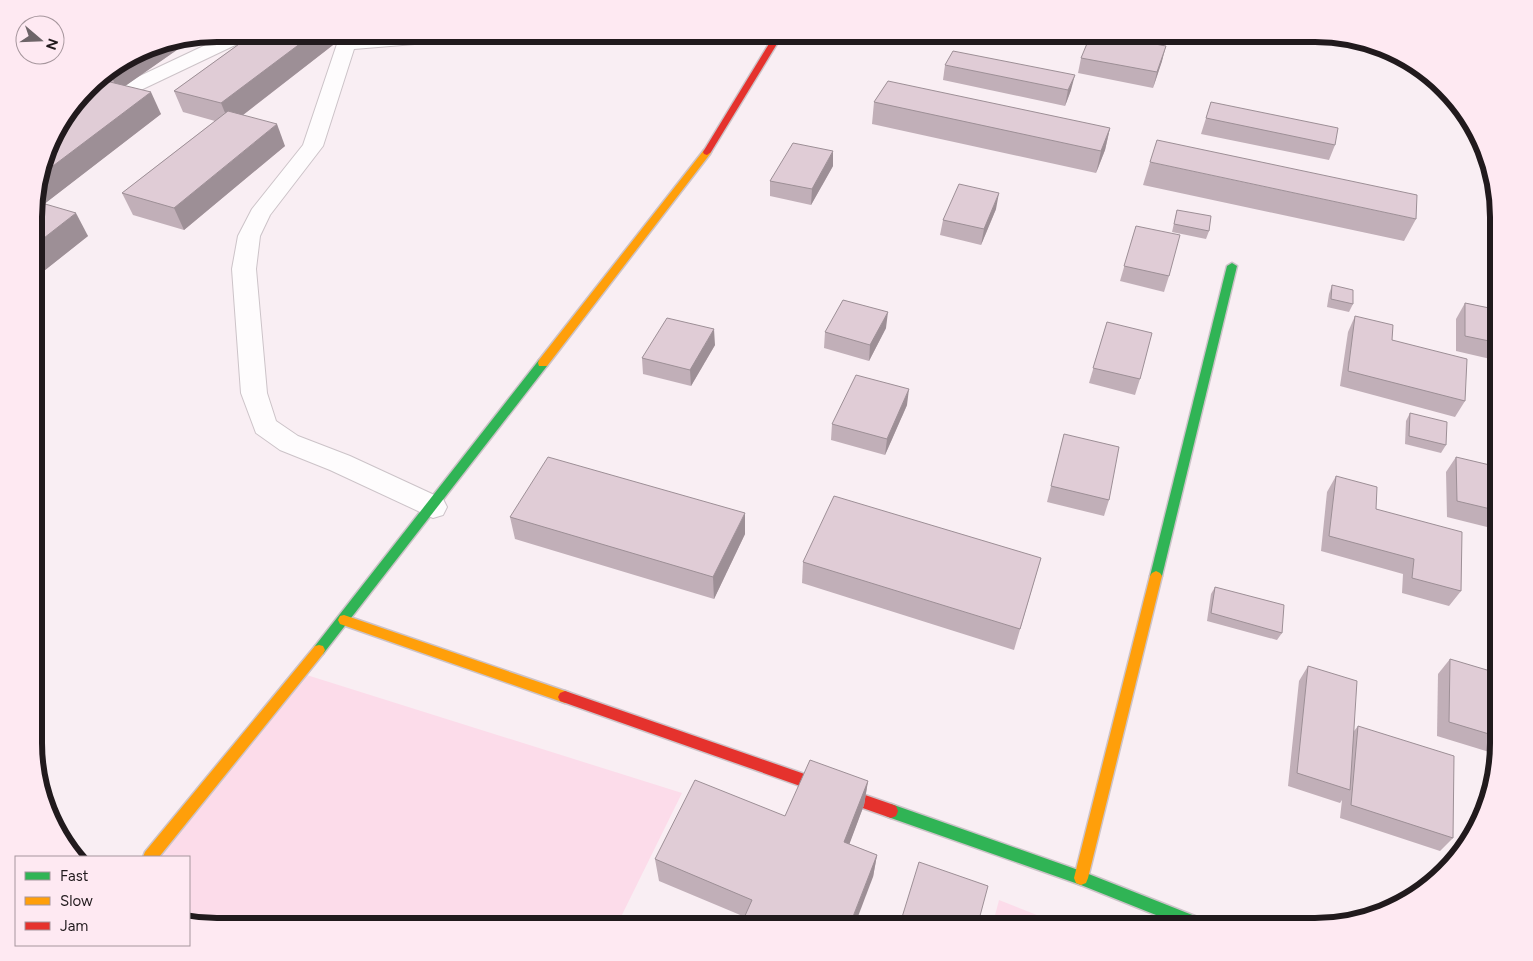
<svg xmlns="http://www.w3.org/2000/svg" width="1533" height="961" font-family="Figtree,sans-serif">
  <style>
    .green { fill: #fcdcea }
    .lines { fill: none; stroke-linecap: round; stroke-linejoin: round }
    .street-casing { stroke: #ccc3c8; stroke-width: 2 }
    .fast-casing { stroke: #ccc3c8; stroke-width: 3 }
    .slow-casing { stroke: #ccc3c8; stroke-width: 3 }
    .jam-casing { stroke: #ccc3c8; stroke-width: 3 }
    .street { fill: #fefcfd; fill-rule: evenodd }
    .fast { fill: #30b455; fill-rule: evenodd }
    .slow { fill: #ff9f0a; fill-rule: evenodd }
    .jam { fill: #e5322d; fill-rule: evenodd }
    .wall { fill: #c1afb8 }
    .shaded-wall { fill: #9d8f96 }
    .building { fill: #e0ccd6; stroke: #9d8f96 }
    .rim { fill: none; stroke: #211a1d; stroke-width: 6 }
  </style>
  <rect width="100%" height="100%" fill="#f9eef3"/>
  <g class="green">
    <path d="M294,671L682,793L616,927H217L189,923V857H150Z"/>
    <path d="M999,900L1067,927H992Z"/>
  </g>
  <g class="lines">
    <defs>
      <g id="street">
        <path d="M229,34H252L250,38L105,107L98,109L91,107L88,103L91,99Z"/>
        <path d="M333,34H351L353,38L400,34H472L470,38L463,40L354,49L323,146L270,215L260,236L256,269L267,393L276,421L298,436L350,456L443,499L447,507L443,515L433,518L330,470L280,450L256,433L241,393L232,269L238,236L252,209L303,145L337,44Z"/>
      </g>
      <g id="fast">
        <path d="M1232,263L1237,266L1162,576L1160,579L1156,581L1152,579L1150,576L1227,266Z"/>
        <path d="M543,359L547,360L548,363L547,366L323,654L319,655L315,654L313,650L315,646L539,360Z"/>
        <path d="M891,804L1081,871L1210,922L1212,927H1186L1081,885L891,818L886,816L884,811L886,806Z"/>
      </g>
      <g id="slow">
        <path d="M707,149L711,152L710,154L547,366H539L538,363L539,360L704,150Z"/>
        <path d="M1156,571L1160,573L1162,576L1088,878L1086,883L1081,885L1076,883L1074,878L1150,576L1152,573Z"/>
        <path d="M344,615L565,691L570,693L572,697L570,701L565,703L340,624L338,620L340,616Z"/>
        <path d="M319,645L323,646L325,650L323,654L159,857H143L145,852L315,646Z"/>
      </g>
      <g id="jam">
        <path d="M775,34H783L711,152L707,155L704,154L703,152Z"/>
        <path d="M565,691L891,804L896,806L898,811L896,816L891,818L560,701L558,697L560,693Z"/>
      </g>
    </defs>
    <use href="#street" class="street-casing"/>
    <use href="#fast" class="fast-casing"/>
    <use href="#slow" class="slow-casing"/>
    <use href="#jam" class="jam-casing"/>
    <use href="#street" class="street"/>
    <use href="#fast" class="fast"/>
    <use href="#slow" class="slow"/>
    <use href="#jam" class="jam"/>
  </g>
  <g class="wall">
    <path d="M253,34H330L333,45L243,115L285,146L184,230L133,215L122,193L215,121L183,112L174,91Z"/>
    <path d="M194,38L125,86L161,114L44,204L88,236L35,278V194L53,136L96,84H93L96,80L148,48Z"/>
    <path d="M1166,38L1164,45L1162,61L1153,88L1078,73L1081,58L1131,39Z"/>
    <path d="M945,65L1071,90L1065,106L943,80Z"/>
    <path d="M874,102L1110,128L1105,150L1096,173L872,124Z"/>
    <path d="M1211,102L1335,145L1329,160L1201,134Z"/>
    <path d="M1150,162L1416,219L1404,241L1143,185Z"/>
    <path d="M833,166L811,205L770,196V181Z"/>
    <path d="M996,209L981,245L940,235L943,220Z"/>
    <path d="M1177,210L1209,231L1206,239L1172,232Z"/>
    <path d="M1136,226L1169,276L1164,292L1120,281Z"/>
    <path d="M1332,285L1353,304L1349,312L1327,307L1329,294Z"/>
    <path d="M1465,303L1499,310V361L1456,351V319Z"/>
    <path d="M1355,316L1392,340L1465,401L1455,417L1340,386L1348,332Z"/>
    <path d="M1107,322L1140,379L1135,395L1089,383Z"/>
    <path d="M886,328L869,361L824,348L825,332Z"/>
    <path d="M715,345L691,386L643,374L642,358Z"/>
    <path d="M907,405L885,455L831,440L832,424Z"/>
    <path d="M1410,413L1446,445L1441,453L1405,444L1406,421Z"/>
    <path d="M1064,434L1109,500L1104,516L1047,502Z"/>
    <path d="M1456,457L1494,481L1499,482V530L1447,517L1446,472Z"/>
    <path d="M1336,476L1376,509L1461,591L1449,606L1402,593L1403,574L1321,551L1327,492Z"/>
    <path d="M510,517L745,534L714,599L515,539Z"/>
    <path d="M1041,558L1014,650L802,583L803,562Z"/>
    <path d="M1215,587L1282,633L1277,640L1207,621L1211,594Z"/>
    <path d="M1450,659L1499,693V755L1437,736L1438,674Z"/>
    <path d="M1308,666L1354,731L1358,726L1453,838L1440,851L1340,818L1342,800L1340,803L1288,786L1299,681Z"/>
    <path d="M868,781L864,805L849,844L877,855L873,877L745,917L659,881L655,859L785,816Z"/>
  </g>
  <g class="shaded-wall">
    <path d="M313,34H330L333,45L230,125L221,103Z"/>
    <path d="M194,38L118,91L109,71L148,48Z"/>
    <path d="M1166,46L1162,61L1153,88L1157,72Z"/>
    <path d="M1075,75L1071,90L1065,106L1068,90Z"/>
    <path d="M151,92L161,114L43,205L36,192L41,175Z"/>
    <path d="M277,124L285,146L184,230L174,208Z"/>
    <path d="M1110,128L1105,150L1096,173L1101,151Z"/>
    <path d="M833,151V166L811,205L812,189Z"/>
    <path d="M999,193L996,209L981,245L984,229Z"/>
    <path d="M76,213L88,236L35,278V245Z"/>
    <path d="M888,312L886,328L869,361L870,345Z"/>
    <path d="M714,329L715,345L691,386L690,370Z"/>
    <path d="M909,389L907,405L885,455L887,439Z"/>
    <path d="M745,513V534L714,599L713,577Z"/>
    <path d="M868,781L864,805L842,864L844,842Z"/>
    <path d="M877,855L873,877L854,927H849Z"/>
  </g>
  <g class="building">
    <path d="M253,34H313L221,103L174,91Z"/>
    <path d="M1091,34H1101L1166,46L1157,72L1081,58Z"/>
    <path d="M1133,34H1143L1166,38L1163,45L1131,39Z"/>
    <path d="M953,51L1075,75L1068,90L945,65Z"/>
    <path d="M102,80L151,92L41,175L53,136L88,90Z"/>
    <path d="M888,81L1110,128L1101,151L874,102Z"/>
    <path d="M1211,102L1338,128L1335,145L1206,118Z"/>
    <path d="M228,111L277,124L174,208L122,193Z"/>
    <path d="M1157,140L1417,195L1416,219L1150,162Z"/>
    <path d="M793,143L833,151L812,189L770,181Z"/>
    <path d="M959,184L999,193L984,229L943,220Z"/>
    <path d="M35,201L76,213L35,245Z"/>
    <path d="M1177,210L1211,216L1209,231L1174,224Z"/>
    <path d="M1136,226L1180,235L1169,276L1124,266Z"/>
    <path d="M1332,285L1353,290V304L1331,299Z"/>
    <path d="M843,300L888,312L870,345L825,332Z"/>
    <path d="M1465,303L1499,310V343L1465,336Z"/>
    <path d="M1355,316L1393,325L1392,340L1467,359L1465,401L1348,371Z"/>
    <path d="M667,318L714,329L690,370L642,358Z"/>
    <path d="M1107,322L1152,333L1140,379L1093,368Z"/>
    <path d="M856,375L909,389L887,439L832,424Z"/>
    <path d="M1410,413L1447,422L1446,445L1409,436Z"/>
    <path d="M1064,434L1119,447L1109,500L1051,486Z"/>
    <path d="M548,457L745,513L713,577L510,517Z"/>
    <path d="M1456,457L1494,466V481L1499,482V511L1457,501Z"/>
    <path d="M1336,476L1377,487L1376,509L1462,532L1461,591L1412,578L1414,559L1329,536Z"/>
    <path d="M834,496L1041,558L1020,629L803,562Z"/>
    <path d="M1215,587L1284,605L1282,633L1211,613Z"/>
    <path d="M1450,659L1497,673V692L1499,693V737L1449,722Z"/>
    <path d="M1308,666L1357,681L1350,790L1297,773Z"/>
    <path d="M1358,726L1454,756L1453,838L1351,805Z"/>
    <path d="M810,760L868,781L844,842L877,855L849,927H740L752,900L655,859L695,780L785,816Z"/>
    <path d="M919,862L988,886L977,927H899Z"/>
  </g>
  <path d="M0 0H1533V961H0ZM217 42H1315A175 175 0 0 1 1490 217V743A175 175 0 0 1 1315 918H217A175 175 0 0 1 42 743V217A175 175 0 0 1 217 42Z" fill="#fee9f2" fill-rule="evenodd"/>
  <path class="rim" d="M217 42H1315A175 175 0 0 1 1490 217V743A175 175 0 0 1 1315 918H217A175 175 0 0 1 42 743V217A175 175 0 0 1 217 42Z"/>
  <rect x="15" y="856" width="175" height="90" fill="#fee9f2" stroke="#a6969d"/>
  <rect x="25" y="872" width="25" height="8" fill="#30b455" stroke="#a6969d"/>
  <text x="60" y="881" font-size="15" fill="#211a1d">Fast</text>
  <rect x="25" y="897" width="25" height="8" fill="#ff9f0a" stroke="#a6969d"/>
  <text x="60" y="906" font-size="15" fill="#211a1d">Slow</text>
  <rect x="25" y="922" width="25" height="8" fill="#e5322d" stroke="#a6969d"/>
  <text x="60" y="931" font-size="15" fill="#211a1d">Jam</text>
  <g transform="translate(40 40) rotate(109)"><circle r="24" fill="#fee9f2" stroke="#a6969d"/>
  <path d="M0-4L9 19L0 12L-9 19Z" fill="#6d6468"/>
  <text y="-8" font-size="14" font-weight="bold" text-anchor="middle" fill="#211a1d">N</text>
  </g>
</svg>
